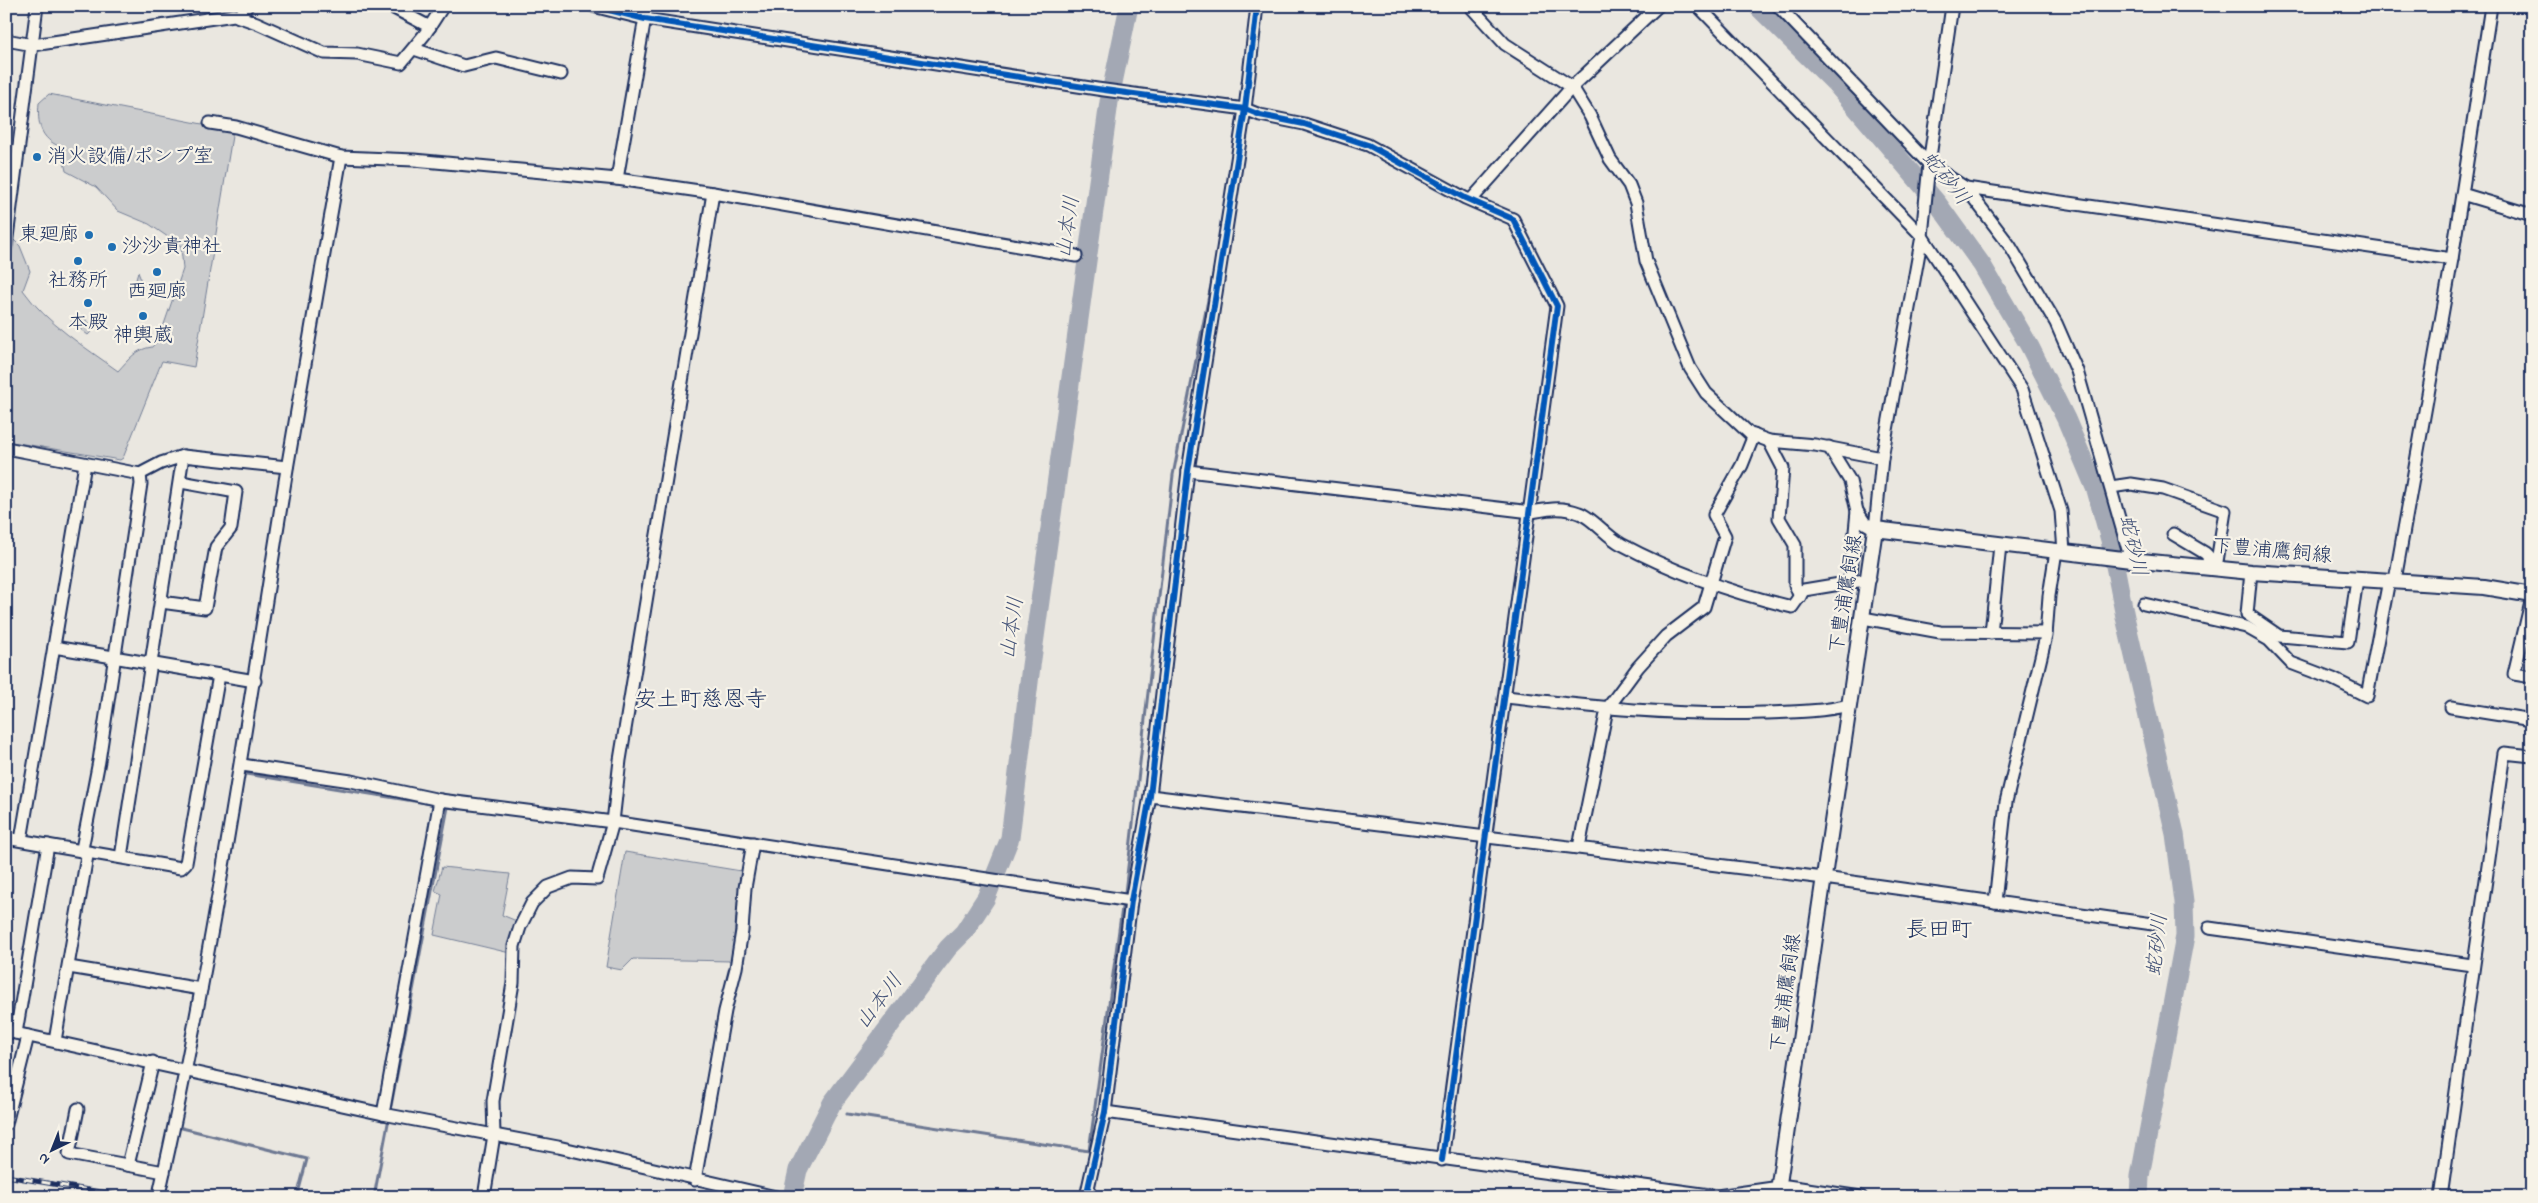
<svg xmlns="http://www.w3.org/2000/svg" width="2538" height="1203" font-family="'Indie Flower','Klee One',sans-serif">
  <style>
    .green { fill: #cbcccd; stroke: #737e96 }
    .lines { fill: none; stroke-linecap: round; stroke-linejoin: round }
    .stream { stroke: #6d7892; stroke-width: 3 }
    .river { stroke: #a3a8b4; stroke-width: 19 }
    .minor-casing { stroke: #1b2f5e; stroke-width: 15 }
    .major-casing { stroke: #1b2f5e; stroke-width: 18 }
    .minor { stroke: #f7f3e8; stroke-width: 11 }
    .major { stroke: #f7f3e8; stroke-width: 14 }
    .rail-casing { stroke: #1b2f5e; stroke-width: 5 }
    .rail { stroke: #f7f3e8; stroke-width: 3; stroke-dasharray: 9; stroke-linecap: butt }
    .cycleway-casing { stroke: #f7f3e8; stroke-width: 9 }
    .cycleway { stroke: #0057b8; stroke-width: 6 }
    .poi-dot { fill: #1f6fb2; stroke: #f7f3e8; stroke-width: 2 }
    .labels { text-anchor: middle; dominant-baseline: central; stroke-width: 4.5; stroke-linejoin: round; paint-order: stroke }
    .poi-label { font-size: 20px; fill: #1b2f5e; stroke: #f7f3e8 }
    .street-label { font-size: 20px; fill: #1b2f5e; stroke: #f7f3e8 }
    .water-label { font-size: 21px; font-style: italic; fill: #445378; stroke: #f7f3e8 }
    .quarter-label { font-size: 22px; fill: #1b2f5e; stroke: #f7f3e8 }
  </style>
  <rect width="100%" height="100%" fill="#eae7e0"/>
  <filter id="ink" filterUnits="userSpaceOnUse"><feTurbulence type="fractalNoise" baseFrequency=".02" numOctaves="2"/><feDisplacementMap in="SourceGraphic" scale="10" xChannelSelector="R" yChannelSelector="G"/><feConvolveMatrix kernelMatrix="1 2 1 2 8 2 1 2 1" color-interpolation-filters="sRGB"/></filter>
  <g filter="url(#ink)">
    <g class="green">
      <path d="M49,94L233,130L194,367L162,361L123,458L120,460L6,441V300L14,240L20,246L30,271L23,290C47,324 85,347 118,371C129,359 136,349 152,347L159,339L183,269L181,246L149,224L118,211L96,187L66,171L61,147C40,139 37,123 39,103Z"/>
      <path d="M138,272L143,285L138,293L134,288Z"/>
      <path d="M83,317L95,328L88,335L71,322Z"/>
      <path d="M625,852L741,871C736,901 736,931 731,961L633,959L622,970L606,967Z"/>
      <path d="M442,867L510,874L502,915L519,922L510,953L434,935L442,894L435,891Z"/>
    </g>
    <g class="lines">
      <g class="stream">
        <path d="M246,774L432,804"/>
        <path d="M1125,893L1173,475L1215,265"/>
        <path d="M832,1103L840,1107"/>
        <path d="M391,1106L448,807L444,806"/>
        <path d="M847,1114L1089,1151L1122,908"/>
        <path d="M182,1128L307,1159L297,1197"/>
        <path d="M374,1197L389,1118"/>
      </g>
      <g class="river">
        <path d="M1757,6L1836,84L1938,204L1982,265L2030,347L2066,419L2096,490L2110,540L2125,617L2175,834L2184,902L2185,936L2140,1176L2139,1197"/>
        <path d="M792,1197L798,1170L832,1103L948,948L964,932L986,898L1010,838L1031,666L1109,102L1129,6"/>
      </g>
      <defs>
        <g id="minor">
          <path d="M390,6L430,27"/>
          <path d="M593,6L645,19L1097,89L1245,109L1260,115L1304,124L1368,145L1465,198L1513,219L1557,306L1442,1160"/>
          <path d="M1470,6L1505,44L1572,87L1590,116L1610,159L1629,185L1636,203L1646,261L1690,368L1706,393L1750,434L1769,441L1815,445L1882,458"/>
          <path d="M1698,6L1922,236L2022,389L2061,511L2064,552"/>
          <path d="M1778,6L1929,164L1966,188L2010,246L2056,323L2077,371L2131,560"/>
          <path d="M239,17L247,6"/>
          <path d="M6,40L33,45L234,15L257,23L324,53L357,54L401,63L425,34L443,6"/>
          <path d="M414,49L464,66L496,58L561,74"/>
          <path d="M210,123L236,127L341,157L414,160L617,179L713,193L1076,256"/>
          <path d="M617,179L647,6"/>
          <path d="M1966,188L2452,259"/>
          <path d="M2462,194L2532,215"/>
          <path d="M1471,200L1572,87L1658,6"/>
          <path d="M6,245L37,6"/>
          <path d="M1769,441L1783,468L1779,518L1795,545V585L1800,597"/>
          <path d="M1829,447L1850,481L1857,511L1850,583"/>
          <path d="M6,448L140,474L161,463L183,456L287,467"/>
          <path d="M1188,471L1531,512C1549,509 1561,506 1579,513C1592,517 1607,537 1621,544C1675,573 1733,593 1792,607L1804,590L1870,579"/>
          <path d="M2111,487L2131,484L2163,489L2225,511L2216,568"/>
          <path d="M1857,511L1865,523L1875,529L1882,458L1922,236L1929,164L1952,6"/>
          <path d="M2173,534L2205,553L2208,556L2209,567"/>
          <path d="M2251,572L2247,614L2279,636L2348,642L2357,579"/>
          <path d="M2395,580L2452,259L2491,6"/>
          <path d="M2532,598L2514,674L2532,677"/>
          <path d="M161,602L205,608L216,547L231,528L236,492L181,482"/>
          <path d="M2144,604L2246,627L2269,640L2291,663L2333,679L2367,696L2389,580"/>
          <path d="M1863,618L1940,632L2046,633"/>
          <path d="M1991,633L2000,545"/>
          <path d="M54,647L255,681"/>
          <path d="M1506,697C1591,707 1677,716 1763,713C1792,712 1821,712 1849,705"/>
          <path d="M2451,707L2532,720"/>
          <path d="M242,765L351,781L440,800L613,822L1131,901"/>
          <path d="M1150,796L1824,878L2153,924"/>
          <path d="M6,838L181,868L186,863L219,675"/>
          <path d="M21,840L85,464"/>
          <path d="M1579,847L1607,709L1638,667L1666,636L1704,607L1725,536L1714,515L1742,465L1754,435"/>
          <path d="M121,857L183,456"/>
          <path d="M1995,902L2006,802L2046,636L2049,596L2056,551"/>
          <path d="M2209,928L2472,965"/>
          <path d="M69,967L201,989"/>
          <path d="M6,1031L383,1114L558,1147L776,1197"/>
          <path d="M16,1033L48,845"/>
          <path d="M55,1041L87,856L82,849L99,761L141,484L140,474"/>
          <path d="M78,1109L69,1154L164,1172"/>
          <path d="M1105,1112L1717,1196L1787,1186L1861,1197"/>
          <path d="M383,1114L440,800"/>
          <path d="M6,1124L28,1036"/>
          <path d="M128,1165L153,1062"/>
          <path d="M695,1180L725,1011L736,968L742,931L745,888L753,843"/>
          <path d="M160,1190C214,951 248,710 287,469C304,365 323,261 341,157"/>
          <path d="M484,1197L494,1135L493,1101L513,983L514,946L520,927L532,903L548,887L572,878L597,879L613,822L620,760L713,193"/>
          <path d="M1086,1197L1105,1112L1131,901L1150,796L1188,471L1245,109L1257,6"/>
          <path d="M2441,1197L2504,753L2532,756"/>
        </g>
        <path id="major" d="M1777,1197L1875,529L2131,560L2251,572L2484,587L2532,595"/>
      </defs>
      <use href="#minor" class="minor-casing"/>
      <use href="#major" class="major-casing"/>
      <use href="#minor" class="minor"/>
      <use href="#major" class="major"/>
      <defs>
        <g id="rail">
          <path d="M6,1176L130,1197"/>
          <path d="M6,1195L16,1197"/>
        </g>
      </defs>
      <use href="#rail" class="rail-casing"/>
      <use href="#rail" class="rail"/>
      <defs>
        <g id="cycleway">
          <path d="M593,6L645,19L1097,89L1245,109L1260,115L1304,124L1368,145L1465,198L1513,219L1557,306L1442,1160"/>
          <path d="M1086,1197L1105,1112L1131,901L1150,796L1188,471L1245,109L1257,6"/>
        </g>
      </defs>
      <use href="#cycleway" class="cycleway-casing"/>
      <use href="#cycleway" class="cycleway"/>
    </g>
  </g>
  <g class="poi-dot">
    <circle cx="37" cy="157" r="5"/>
    <circle cx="89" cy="235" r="5"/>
    <circle cx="112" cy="247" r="5"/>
    <circle cx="78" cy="261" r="5"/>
    <circle cx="157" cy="272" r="5"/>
    <circle cx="88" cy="303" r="5"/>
    <circle cx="143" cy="316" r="5"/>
  </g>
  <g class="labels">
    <g class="poi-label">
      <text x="47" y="157" text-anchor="start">消火設備/ポンプ室</text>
      <text x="79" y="235" text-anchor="end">東廻廊</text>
      <text x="122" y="247" text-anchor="start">沙沙貴神社</text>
      <text x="78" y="281">社務所</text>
      <text x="157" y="292">西廻廊</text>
      <text x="88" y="323">本殿</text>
      <text x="143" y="336">神輿蔵</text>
    </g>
    <g class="street-label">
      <text transform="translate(2272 552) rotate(5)">下豊浦鷹飼線</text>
      <text transform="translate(1847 594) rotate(-81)">下豊浦鷹飼線</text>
      <text transform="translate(1787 993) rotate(-82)">下豊浦鷹飼線</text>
    </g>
    <g class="water-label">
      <text transform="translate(1945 179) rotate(51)">蛇砂川</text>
      <text transform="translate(1069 227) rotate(-82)">山本川</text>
      <text transform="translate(2132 546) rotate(77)">蛇砂川</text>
      <text transform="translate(1013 628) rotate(-82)">山本川</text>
      <text transform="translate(2158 945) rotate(-84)">蛇砂川</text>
      <text transform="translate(880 1002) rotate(-53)">山本川</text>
    </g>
    <g class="quarter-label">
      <text x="701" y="701">安土町慈恩寺</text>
      <text x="1939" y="931">長田町</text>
    </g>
  </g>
  <rect width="2538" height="1203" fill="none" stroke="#f7f3e8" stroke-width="25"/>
  <rect x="12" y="12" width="2513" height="1178" fill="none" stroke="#1b2f5e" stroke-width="2" filter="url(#ink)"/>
  <g transform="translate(52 1150) rotate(223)" stroke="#f7f3e8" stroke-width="4" paint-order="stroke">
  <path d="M0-4L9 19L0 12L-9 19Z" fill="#1b2f5e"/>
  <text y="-8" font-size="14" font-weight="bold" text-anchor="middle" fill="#1b2f5e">N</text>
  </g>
</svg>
